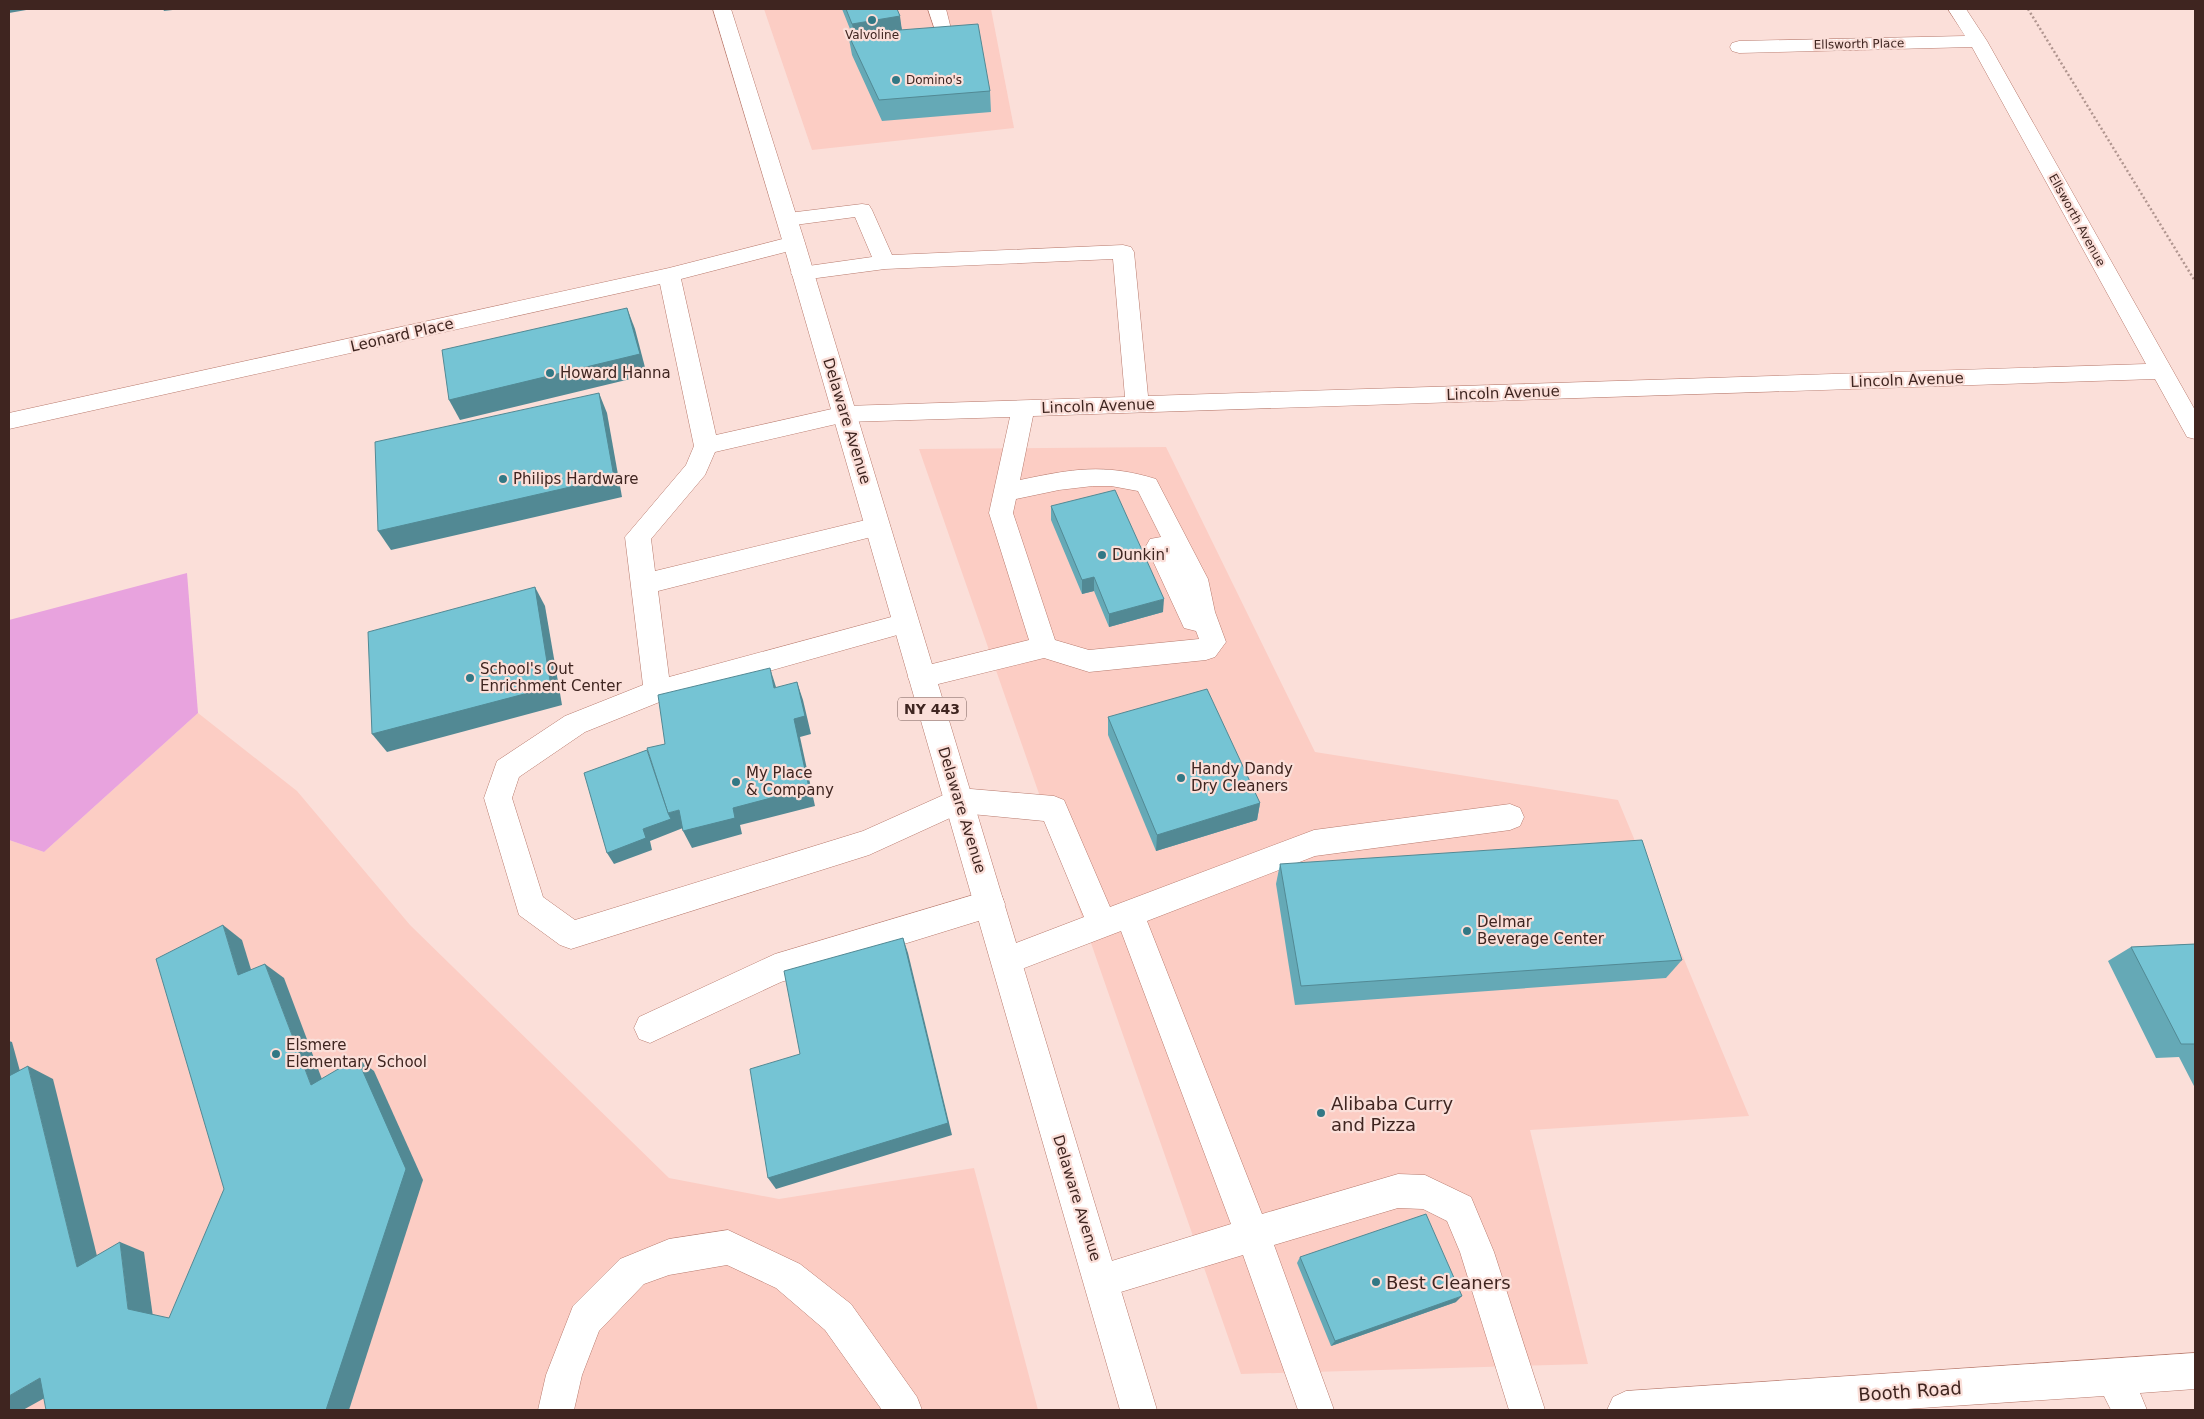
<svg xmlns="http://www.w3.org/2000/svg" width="2204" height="1419" font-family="'DejaVu Sans',sans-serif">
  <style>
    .built { fill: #fccdc4 }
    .green { fill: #e8a3de }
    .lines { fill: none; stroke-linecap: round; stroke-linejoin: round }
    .minor-casing { stroke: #b87a6d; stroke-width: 1 }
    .major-casing { stroke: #b87a6d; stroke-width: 1 }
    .path { stroke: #b0958f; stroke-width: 2.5; stroke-dasharray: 2 2.5; stroke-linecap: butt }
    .minor { fill: #fff; fill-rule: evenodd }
    .major { fill: #fff; fill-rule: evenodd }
    .wall { fill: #65a9b6 }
    .shaded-wall { fill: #528994 }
    .building { fill: #75c4d4; stroke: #528994 }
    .poi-dot { fill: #327885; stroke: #fbdfd9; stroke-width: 2 }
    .labels { text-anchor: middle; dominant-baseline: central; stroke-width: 4.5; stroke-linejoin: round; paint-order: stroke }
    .far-poi-label { font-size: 12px; fill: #3f2520; stroke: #fbdfd9 }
    .far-street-label { font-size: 12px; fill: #3f2520; stroke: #fbdfd9 }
    .shield { fill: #fbdfd9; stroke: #775d58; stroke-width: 1 }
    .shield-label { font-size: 14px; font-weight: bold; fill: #3f2520 }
    .street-label { font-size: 15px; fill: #3f2520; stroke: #fbdfd9 }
    .poi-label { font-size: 15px; fill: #3f2520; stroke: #fbdfd9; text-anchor: start }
    .near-poi-label { font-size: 18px; fill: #3f2520; stroke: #fbdfd9; text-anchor: start }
    .near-street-label { font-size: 18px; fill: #3f2520; stroke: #fbdfd9 }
  </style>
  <rect width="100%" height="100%" fill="#fbdfd9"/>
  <g class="built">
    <path d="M764,9H991L1014,128L812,150Z"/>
    <path d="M1166,447L1315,752L1618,800L1749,1116L1530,1130L1588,1364L1241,1374L919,449Z"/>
    <path d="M198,713L297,791L410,925L669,1178L779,1199L974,1168L1038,1410H9V840L44,852Z"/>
  </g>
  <path class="green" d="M187,573L198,713L44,852L9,840V620Z"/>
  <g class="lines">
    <defs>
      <g id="minor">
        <path d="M928,9H946L951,29L948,33L942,34L936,33Z"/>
        <path d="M1948,9H1966L1987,41L2195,410V439L2187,437L2155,379L1033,416L1020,480C1072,469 1104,463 1156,479L1208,579L1215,612L1226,642L1215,657L1206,660L1089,672L1044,658L922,688L912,685L908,677L912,669L1029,640L989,513L1010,417L845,422L715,452L705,475L651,539L655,571L878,517L887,519L890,526L887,533L658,591L669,677L906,613L915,616L919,623L915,630L662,701L585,732L519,777L512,798L543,897L575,920L863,831L959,788L1054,796L1064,800L1110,907L1314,830L1510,804L1520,808L1524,817L1520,826L1510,830L1315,856L1147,921L1262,1214L1398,1174L1425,1175L1471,1197L1494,1252L1545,1410H1509L1460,1252L1447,1221L1423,1209L1398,1208L1274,1245L1334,1410H1298L1243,1255L1101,1298L1089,1292L1083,1280L1089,1268L1231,1224L1121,931L1006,975L995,971L991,961L995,951L1084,917L1044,821L961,813L869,855L571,949L560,945L519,915L484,798L497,761L565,716L643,685L625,537L686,465L694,446L660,284L9,429V413L669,268L794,236L801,238L805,243L801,248L681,279L716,435L845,406L1125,397L1113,259L885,269L802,280L794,278L791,273L794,268L872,257L855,217L787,226L780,224L777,219L780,214L862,204L869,205L872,210L892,255L1123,245L1131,247L1134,252L1148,396L2146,364L1972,47L1739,53L1732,51L1730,47L1732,43L1739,41L1965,36ZM1093,486H1111L1138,491L1161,537L1150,539L1146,546L1184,628L1196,631L1199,639L1089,650L1055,640L1013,513L1016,499L1059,490Z"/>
        <path d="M990,890L1001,894L1005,904L1001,914L781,982L650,1043L639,1039L634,1028L639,1017L775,954Z"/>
        <path d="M728,1230L800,1264L851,1304L917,1397L922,1410H882L825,1330L776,1288L727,1265L669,1275L644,1284L599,1331L582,1375L574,1410H538L546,1375L573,1306L620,1259L669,1239Z"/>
        <path d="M2195,1353V1389L2140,1393L2147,1410H2111L2104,1396L1891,1410H1607L1613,1397L1626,1391Z"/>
      </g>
      <path id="major" d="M713,9H731L805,243L1157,1410H1120L783,243Z"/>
    </defs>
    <use href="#minor" class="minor-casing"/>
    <use href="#major" class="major-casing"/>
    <path class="path" d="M2028,9L2195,281"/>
    <use href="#minor" class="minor"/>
    <use href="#major" class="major"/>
  </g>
  <g class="wall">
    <path d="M842,9H897L902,30L990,91L991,112L882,121L852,55L848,34H852Z"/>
    <path d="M1051,506L1163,612L1109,627L1094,591L1082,594L1051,520Z"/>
    <path d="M1108,717L1260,803L1257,820L1156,851L1108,735Z"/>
    <path d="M1280,864L1682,960L1666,978L1295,1005L1276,884Z"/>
    <path d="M2195,944V1088L2179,1057L2156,1058L2108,961L2131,947Z"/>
    <path d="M1300,1257L1456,1302L1331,1346L1297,1263Z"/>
  </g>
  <g class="shaded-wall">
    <path d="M9,9H32L9,13Z"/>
    <path d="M163,9H181L164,11Z"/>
    <path d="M900,16L902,31L855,39L852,24Z"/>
    <path d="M627,308L635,329L647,375L460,420L449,400Z"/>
    <path d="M599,393L607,413L622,497L391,550L378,531Z"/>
    <path d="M1094,577V591L1082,594V580Z"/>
    <path d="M535,587L545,606L562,705L387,752L372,734Z"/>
    <path d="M1164,599L1163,612L1109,627V614Z"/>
    <path d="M770,668L776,687L774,688Z"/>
    <path d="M797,682L803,700L811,734L800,737L815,806L740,825L742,834L692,848L683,831L733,808Z"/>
    <path d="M1260,803L1257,820L1156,851L1157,835Z"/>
    <path d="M679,810L688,826L650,841L652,850L614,864L607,853L668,813Z"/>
    <path d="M223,925L242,940L257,989L238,975Z"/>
    <path d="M903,938L908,953L952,1135L776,1189L768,1178Z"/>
    <path d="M265,964L284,978L329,1098L311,1085Z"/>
    <path d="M9,1041L12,1042L26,1093L9,1085Z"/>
    <path d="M357,1058L374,1071L423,1180L349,1410H326Z"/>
    <path d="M28,1066L53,1079L102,1276L77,1267Z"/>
    <path d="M120,1242L144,1252L153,1317L128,1309Z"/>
    <path d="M1462,1296L1456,1302L1331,1346L1335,1341Z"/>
    <path d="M40,1378L68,1385L23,1410H9V1396Z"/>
  </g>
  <g class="building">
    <path d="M846,9H897L900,16L852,24Z"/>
    <path d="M978,24L990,91L879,100L848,34Z"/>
    <path d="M627,308L640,354L449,400L442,350Z"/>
    <path d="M599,393L614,477L378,531L375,442Z"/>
    <path d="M1115,490L1164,599L1109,614L1094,577L1082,580L1051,506Z"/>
    <path d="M535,587L551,687L372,734L368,632Z"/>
    <path d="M770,668L774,688L797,682L805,716L794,719L809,788L733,808L735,818L683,831L679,810L668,813L647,748L665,744L658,695Z"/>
    <path d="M1207,689L1260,803L1157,835L1108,717Z"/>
    <path d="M647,750L668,813L671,819L643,829L646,838L607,853L584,773Z"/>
    <path d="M1642,840L1682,960L1301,986L1280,864Z"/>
    <path d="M223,925L238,975L265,964L311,1085L357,1058L406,1169L326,1410H46L40,1378L9,1396V1076L28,1066L77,1267L120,1242L128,1309L169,1318L224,1189L156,959Z"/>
    <path d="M903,938L948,1123L768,1178L750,1069L800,1054L784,971Z"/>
    <path d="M2195,944V1044H2181L2131,947Z"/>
    <path d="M1426,1214L1462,1296L1335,1341L1300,1257Z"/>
  </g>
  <g class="poi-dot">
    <circle cx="872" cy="20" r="5"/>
    <circle cx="896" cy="80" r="5"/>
    <circle cx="550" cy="373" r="5"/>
    <circle cx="503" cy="479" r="5"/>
    <circle cx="1102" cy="555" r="5"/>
    <circle cx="470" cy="678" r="5"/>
    <circle cx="1181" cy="778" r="5"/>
    <circle cx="736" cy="782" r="5"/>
    <circle cx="1467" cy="931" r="5"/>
    <circle cx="276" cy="1054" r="5"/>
    <circle cx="1321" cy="1113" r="5"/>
    <circle cx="1376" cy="1282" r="5"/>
  </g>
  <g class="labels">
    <g class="far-poi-label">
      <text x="872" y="35">Valvoline</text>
      <text x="906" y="80" text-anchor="start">Domino's</text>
    </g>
    <g class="far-street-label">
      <text transform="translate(1859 44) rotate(-1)">Ellsworth Place</text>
      <text transform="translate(2077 220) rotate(61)">Ellsworth Avenue</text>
    </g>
    <rect class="shield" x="898" y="697.5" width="68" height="23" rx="4"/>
    <g class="shield-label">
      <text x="932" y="709">NY 443</text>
    </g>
    <g class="street-label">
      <text transform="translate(402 335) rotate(-13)">Leonard Place</text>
      <text transform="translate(1907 380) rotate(-2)">Lincoln Avenue</text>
      <text transform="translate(1503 393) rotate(-2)">Lincoln Avenue</text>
      <text transform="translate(1098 406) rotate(-2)">Lincoln Avenue</text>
      <text transform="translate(847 421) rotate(73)">Delaware Avenue</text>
      <text transform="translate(962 810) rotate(73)">Delaware Avenue</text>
      <text transform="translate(1077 1198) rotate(73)">Delaware Avenue</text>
    </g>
    <g class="poi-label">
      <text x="560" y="373">Howard Hanna</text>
      <text x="513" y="479">Philips Hardware</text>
      <text x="1112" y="555">Dunkin'</text>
      <text x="480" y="669">School's Out<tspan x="480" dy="17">Enrichment Center</tspan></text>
      <text x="1191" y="769">Handy Dandy<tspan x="1191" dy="17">Dry Cleaners</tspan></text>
      <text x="746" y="773">My Place<tspan x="746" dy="17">&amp; Company</tspan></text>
      <text x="1477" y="922">Delmar<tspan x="1477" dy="17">Beverage Center</tspan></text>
      <text x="286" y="1045">Elsmere<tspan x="286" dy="17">Elementary School</tspan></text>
    </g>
    <g class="near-poi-label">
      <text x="1331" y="1103">Alibaba Curry<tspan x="1331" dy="21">and Pizza</tspan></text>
      <text x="1386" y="1282">Best Cleaners</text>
    </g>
    <g class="near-street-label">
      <text transform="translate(1910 1391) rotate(-4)">Booth Road</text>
    </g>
  </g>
  <rect width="2204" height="1419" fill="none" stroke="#3f2520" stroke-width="20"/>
</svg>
